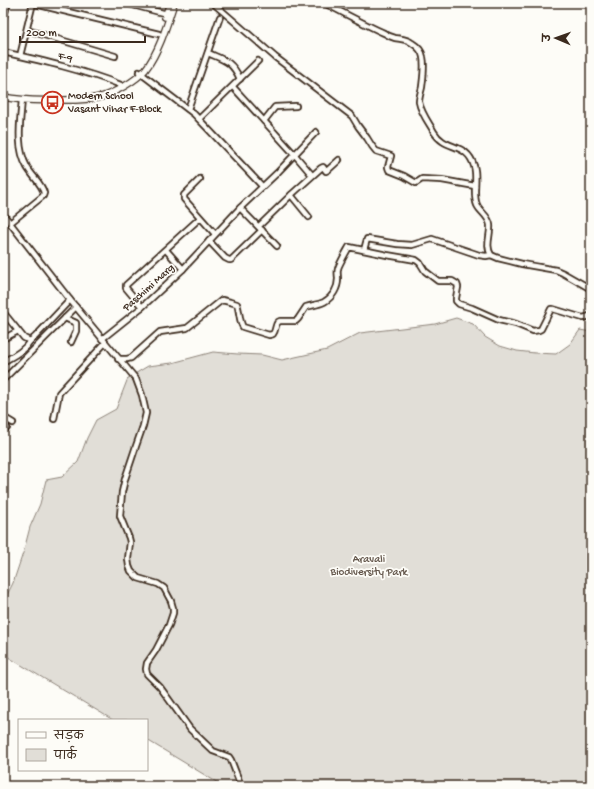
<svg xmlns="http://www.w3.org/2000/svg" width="594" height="789" font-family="'Gochi Hand','Playpen Sans Deva',sans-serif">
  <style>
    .green { fill: #e1ded7; stroke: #8e847a }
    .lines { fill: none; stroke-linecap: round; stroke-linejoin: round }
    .minor-casing { stroke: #3b2a1e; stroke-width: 8 }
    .tertiary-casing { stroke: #3b2a1e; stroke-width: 8 }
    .secondary-casing { stroke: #3b2a1e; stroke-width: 9 }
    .minor { stroke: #fdfcf7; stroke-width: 4.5 }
    .tertiary { stroke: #fdfcf7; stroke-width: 5.5 }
    .secondary { stroke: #fdfcf7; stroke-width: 6 }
    .labels { text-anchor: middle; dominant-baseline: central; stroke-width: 3.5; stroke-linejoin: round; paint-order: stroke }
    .street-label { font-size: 11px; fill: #3b2a1e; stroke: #fdfcf7 }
    .poi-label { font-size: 11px; fill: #3b2a1e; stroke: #fdfcf7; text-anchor: start }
    .park-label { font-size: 11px; fill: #64574c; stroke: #fdfcf7 }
  </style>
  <rect width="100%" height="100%" fill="#fdfcf7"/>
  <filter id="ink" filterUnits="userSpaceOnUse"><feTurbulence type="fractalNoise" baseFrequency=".025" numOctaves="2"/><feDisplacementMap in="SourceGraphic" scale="8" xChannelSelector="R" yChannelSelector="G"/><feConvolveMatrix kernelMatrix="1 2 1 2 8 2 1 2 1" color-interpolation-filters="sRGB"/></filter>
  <g filter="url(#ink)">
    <path class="green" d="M456,318L473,324L485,337L500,346L517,351L535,353L556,354L570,344L580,330L591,332V786H223L147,740V720H113L3,654V603L13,583L24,550L30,527L40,504L46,480L62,477L78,462L87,438L96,420L116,409L128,378L148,366L172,363L213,352L238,354L262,355L282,360L327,350L360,333L435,324Z"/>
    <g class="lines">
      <defs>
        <g id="minor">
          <path d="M31,3L159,34"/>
          <path d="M125,3L167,14"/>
          <path d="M213,3L275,57L352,116L358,126L367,138L372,146L376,151L391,156L388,167L389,170L404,176L416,183L422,179L442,180L475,186"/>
          <path d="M324,3C344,13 364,24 384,33C387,35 391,37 395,38C401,39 407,39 412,43C417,46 422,51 423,57C425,66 423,78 422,87C421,92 419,97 419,102C421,113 429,123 434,132C445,151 467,142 474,166C478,178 472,194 477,205C480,212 489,216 490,225C491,235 485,245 491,255L498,258L522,264L556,270L563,273L591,289"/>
          <path d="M59,10L61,3"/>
          <path d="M27,30L115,56"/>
          <path d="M3,52C43,61 83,70 121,85"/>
          <path d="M208,53C224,60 232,61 240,79"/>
          <path d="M20,56L33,3"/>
          <path d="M139,72L194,114L262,186"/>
          <path d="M233,87L295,155L312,175"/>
          <path d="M188,109L220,17"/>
          <path d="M199,119L258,61"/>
          <path d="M264,121L275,107L296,106"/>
          <path d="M200,179L184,195V199L215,234"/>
          <path d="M291,195L309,217"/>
          <path d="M240,208L277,246"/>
          <path d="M3,214L70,300L136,379L142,395L146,413L143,426L136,446L125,479L122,492L120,516L129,538L130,542L128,559L129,566L131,571L138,578L158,584L164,588L171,601L173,608V613L169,625L156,650L147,663L146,669L147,674L160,687L190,729L213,751L229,757L231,760L241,786"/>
          <path d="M10,223L43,196L44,193C42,184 32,176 27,167C16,147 20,123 22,100"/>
          <path d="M259,226L291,195L321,168L323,167L326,171L328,170L339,160"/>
          <path d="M209,241L225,258L229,260H231L262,230"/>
          <path d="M166,250L183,269"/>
          <path d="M364,250L367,239L397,244L412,245L432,239L479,255L486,256L491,255"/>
          <path d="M142,307L126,288V285L200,218"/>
          <path d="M3,312L24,338L30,341L35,337L70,300"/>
          <path d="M65,318L76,323V331L71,342"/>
          <path d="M3,339L18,331"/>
          <path d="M102,339L142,307L183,269L240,208L277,173L316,132"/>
          <path d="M118,359H127L131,358L160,332L187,328L222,300L230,302L237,304C240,312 239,321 243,327L269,335L273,334C277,329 274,323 280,321H296L298,319L306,307C312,305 318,305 324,302C333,297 338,288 338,279C338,276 337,272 338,269C338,266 348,249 349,247L387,255L416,260L420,263L425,271L438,281H452L457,284L458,287L456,298V301L459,304L472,308L499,320L516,324L533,331L539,330L541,329L551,309H553L583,318L587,317L591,315"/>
          <path d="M3,362C13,356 24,351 30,341"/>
          <path d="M3,380L76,307"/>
          <path d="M3,417L13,423"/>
          <path d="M54,419L59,393L105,343"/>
          <path d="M3,425L7,428"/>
        </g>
        <g id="tertiary">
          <path d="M165,17L170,3"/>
          <path d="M3,97C23,101 44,101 64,100C76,100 89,100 101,97C114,93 136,81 145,70C159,52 167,25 174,3"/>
        </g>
        <path id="secondary" d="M3,18L7,3"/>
      </defs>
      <use href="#minor" class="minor-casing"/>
      <use href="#tertiary" class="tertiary-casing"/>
      <use href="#secondary" class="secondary-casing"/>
      <use href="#minor" class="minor"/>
      <use href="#tertiary" class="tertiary"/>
      <use href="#secondary" class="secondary"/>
    </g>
  </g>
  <defs>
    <symbol id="bus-ring" viewBox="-11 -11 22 22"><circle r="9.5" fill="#fdfcf7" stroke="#c8321e" stroke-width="1.5"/><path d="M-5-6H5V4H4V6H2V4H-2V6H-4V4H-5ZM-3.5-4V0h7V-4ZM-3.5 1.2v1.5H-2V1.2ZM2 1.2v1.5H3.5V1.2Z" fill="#c8321e"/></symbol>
  </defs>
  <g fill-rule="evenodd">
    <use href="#bus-ring" x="40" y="90" width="25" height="25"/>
  </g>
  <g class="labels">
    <g class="street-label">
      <text transform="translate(65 58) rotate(16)">F-9</text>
      <text transform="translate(149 288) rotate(-42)">Paschimi Marg</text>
    </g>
    <g class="poi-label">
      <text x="68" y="97">Modern School<tspan x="68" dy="13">Vasant Vihar F-Block</tspan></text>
    </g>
    <g class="park-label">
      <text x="369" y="560">Aravali<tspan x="369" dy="13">Biodiversity Park</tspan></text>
    </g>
  </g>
  <rect width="594" height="789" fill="none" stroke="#fdfcf7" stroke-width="16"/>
  <rect x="8" y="8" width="578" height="773" fill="none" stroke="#3b2a1e" stroke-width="1.5" filter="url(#ink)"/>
  <rect x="18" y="719" width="130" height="52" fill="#fdfcf7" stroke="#afa8a0"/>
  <rect x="26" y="732" width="20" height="6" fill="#fdfcf7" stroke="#afa8a0"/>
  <text x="54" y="739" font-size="12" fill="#3b2a1e">सड़क</text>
  <rect x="26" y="749" width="20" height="12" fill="#e1ded7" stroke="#afa8a0"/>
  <text x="54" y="759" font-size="12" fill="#3b2a1e">पार्क</text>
  <g transform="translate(556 38) rotate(272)" stroke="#fdfcf7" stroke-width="3" paint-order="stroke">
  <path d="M0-3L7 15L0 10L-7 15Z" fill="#3b2a1e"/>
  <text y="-6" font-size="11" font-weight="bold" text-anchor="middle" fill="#3b2a1e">उ</text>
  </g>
  <path d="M20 36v6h125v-6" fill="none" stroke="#3b2a1e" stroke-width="2"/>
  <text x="26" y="36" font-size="12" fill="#3b2a1e" stroke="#fdfcf7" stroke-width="3" paint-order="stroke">200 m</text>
</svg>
